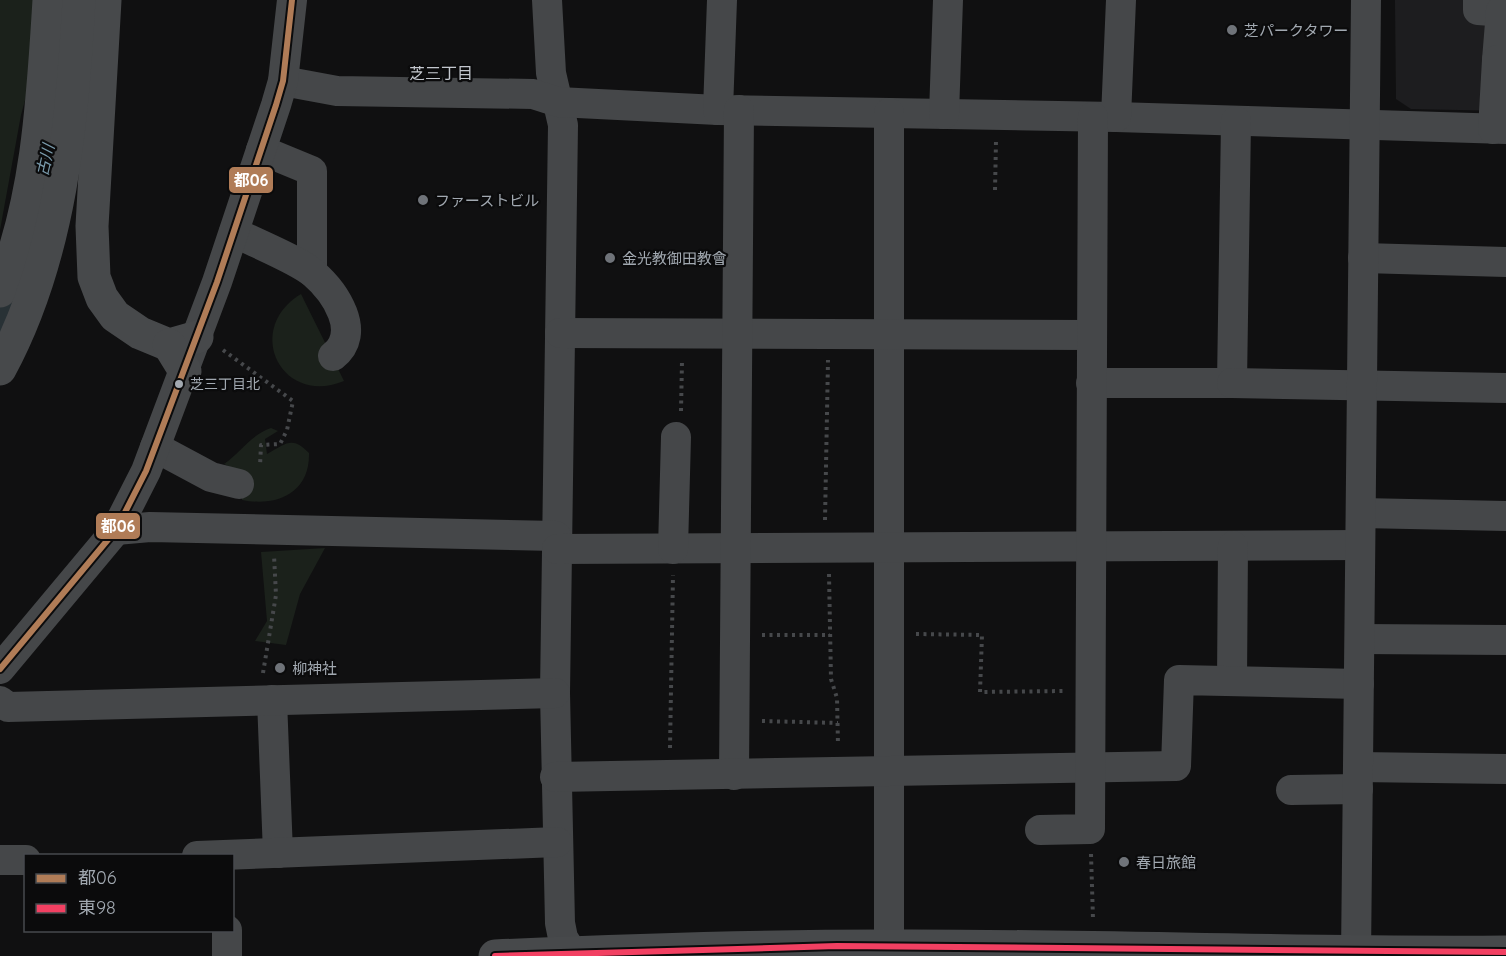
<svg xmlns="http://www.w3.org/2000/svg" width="1506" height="956" font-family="Quicksand,'Noto Sans JP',sans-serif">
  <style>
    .built { fill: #1d1d1f }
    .green { fill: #1b211b }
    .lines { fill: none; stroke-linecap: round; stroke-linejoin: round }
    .river { stroke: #283135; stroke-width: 46 }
    .path { stroke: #46484b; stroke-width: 4; stroke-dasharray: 3 4.5; stroke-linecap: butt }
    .minor { stroke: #454749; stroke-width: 30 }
    .highway { stroke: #47494b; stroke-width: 33 }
    .bus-1-casing { stroke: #0b0b0c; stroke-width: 10 }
    .bus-2-casing { stroke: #0b0b0c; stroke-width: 10 }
    .bus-1 { stroke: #b07c57; stroke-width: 6 }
    .bus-2 { stroke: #f24062; stroke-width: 6 }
    .poi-dot { fill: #6f7379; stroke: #0b0b0c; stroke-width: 2 }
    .bus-dot { fill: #a2a9b1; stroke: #0b0b0c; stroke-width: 2 }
    .labels { text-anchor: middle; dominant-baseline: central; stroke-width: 4.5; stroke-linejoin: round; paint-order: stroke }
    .bus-label { font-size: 14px; fill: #a2a9b1; stroke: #0b0b0c; text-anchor: start }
    .poi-label { font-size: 15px; fill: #a2a9b1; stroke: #0b0b0c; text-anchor: start }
    .neighbourhood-label { font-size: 16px; fill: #c3c7ce; stroke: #0b0b0c }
    .water-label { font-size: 16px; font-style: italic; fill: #7a9bac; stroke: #0b0b0c }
    .line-badge { stroke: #0b0b0c; stroke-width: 2 }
    .badge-label { font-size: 16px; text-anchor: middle; font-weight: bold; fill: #fff }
  </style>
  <rect width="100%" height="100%" fill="#101011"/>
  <path class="built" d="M1395,0H1506V111L1411,109L1396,99Z"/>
  <g class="green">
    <path d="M0,0H33L38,53L21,115L0,230Z"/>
    <path d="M301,294L344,381C281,407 243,329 301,294Z"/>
    <path d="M271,428L278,431L265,439L267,454C287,443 292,436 309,453C310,493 277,507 242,500L241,472L224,464C240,453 252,434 271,428Z"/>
    <path d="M325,548L300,594L286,645L255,641L267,621L261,552Z"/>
  </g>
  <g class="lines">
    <path class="river" d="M0,315L19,277L26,246"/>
    <g class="path">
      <path d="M995,190L996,141"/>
      <path d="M223,350L293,401L287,430L280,444L261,445L260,466"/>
      <path d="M681,411L682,361"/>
      <path d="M825,520L828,360"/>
      <path d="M829,574L831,679L837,698L838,745"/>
      <path d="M916,634L982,635L980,692L1064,691"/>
      <path d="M762,635H830"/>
      <path d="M263,673L276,595L274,555"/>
      <path d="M762,721L838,723"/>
      <path d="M670,748L673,575"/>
      <path d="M1091,854L1093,919"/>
    </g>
    <g class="minor">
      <path d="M547,0L551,73L563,125L555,693L560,923L563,938L572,952"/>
      <path d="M1478,0V10L1506,12"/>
      <path d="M1497,60L1501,11"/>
      <path d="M283,81L337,91L533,94L558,102L718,110L1116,117L1506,129"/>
      <path d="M718,110L722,0"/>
      <path d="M889,113V946"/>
      <path d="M944,114L948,0"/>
      <path d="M1116,117L1121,0"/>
      <path d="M1493,129L1497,60H1506"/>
      <path d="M261,150L312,171V272"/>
      <path d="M234,232C255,243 298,260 313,273C335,292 363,333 333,356"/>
      <path d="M1363,258L1506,262"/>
      <path d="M560,333L1091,335"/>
      <path d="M1091,383H1232L1236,121"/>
      <path d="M1232,383L1506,388"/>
      <path d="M155,447L211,477L239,484"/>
      <path d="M1361,513L1506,516"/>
      <path d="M116,530L150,527L556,536"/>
      <path d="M557,549L1360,545"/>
      <path d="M673,549L676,437"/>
      <path d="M1360,639L1506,640"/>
      <path d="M0,669L116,530L146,471L217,282L276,105L283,81L292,0"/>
      <path d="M1232,681L1233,546"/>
      <path d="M272,700L278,853"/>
      <path d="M0,701L8,707L555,693"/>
      <path d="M1358,767L1506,769"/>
      <path d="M734,775L739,110"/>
      <path d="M555,777L1176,766L1179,680L1359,684"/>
      <path d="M1291,790L1358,789"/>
      <path d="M1040,830L1090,829L1093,117"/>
      <path d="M197,856L557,842"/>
      <path d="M0,860H26"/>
      <path d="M227,930V956"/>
      <path d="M1356,956L1366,0"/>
    </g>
    <g class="highway">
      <path d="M105,0L92,226L94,277L102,298L115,316L140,333L169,345L197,337"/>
      <path d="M0,291C38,200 43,97 49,0"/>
      <path d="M169,345L185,371"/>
      <path d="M0,369C61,256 72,125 79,0"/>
      <path d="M495,956C625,950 756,946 886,946C1093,945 1299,954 1506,952"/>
    </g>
    <defs>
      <path id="bus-1" d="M0,669L116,530L146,471L217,282L276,105L283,81L292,0"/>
      <path id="bus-2" d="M495,956L837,946L1506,952"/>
    </defs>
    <use href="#bus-1" class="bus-1-casing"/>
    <use href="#bus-2" class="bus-2-casing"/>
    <use href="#bus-1" class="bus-1"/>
    <use href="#bus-2" class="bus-2"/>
  </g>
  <g class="poi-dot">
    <circle cx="1232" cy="30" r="6"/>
    <circle cx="423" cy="200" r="6"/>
    <circle cx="610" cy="258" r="6"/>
    <circle cx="280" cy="668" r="6"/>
    <circle cx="1124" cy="862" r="6"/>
  </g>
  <circle class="bus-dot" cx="179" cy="384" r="5"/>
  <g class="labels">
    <g class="bus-label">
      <text x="190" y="384">芝三丁目北</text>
    </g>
    <g class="poi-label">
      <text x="1244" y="30">芝パークタワー</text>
      <text x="435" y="200">ファーストビル</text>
      <text x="622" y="258">金光教御田教會</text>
      <text x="292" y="668">柳神社</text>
      <text x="1136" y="862">春日旅館</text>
    </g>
    <g class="neighbourhood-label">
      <text x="441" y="73">芝三丁目</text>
    </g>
    <g class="water-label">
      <text transform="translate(45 160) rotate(-77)">古川</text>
    </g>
  </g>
  <g class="line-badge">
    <rect x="228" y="166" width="46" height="28" rx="6" fill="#b07c57"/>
    <rect x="95" y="512" width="46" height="28" rx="6" fill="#b07c57"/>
  </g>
  <g class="badge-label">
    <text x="251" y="186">都06</text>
    <text x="118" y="532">都06</text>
  </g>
  <rect x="24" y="854" width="210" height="78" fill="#0b0b0c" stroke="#474a4e" stroke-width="1.5"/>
  <rect x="36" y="874" width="30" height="9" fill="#b07c57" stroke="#474a4e" stroke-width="1.5"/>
  <text x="78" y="884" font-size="18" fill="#a2a9b1">都06</text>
  <rect x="36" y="904" width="30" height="9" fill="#f24062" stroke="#474a4e" stroke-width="1.5"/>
  <text x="78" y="914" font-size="18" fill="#a2a9b1">東98</text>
</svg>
